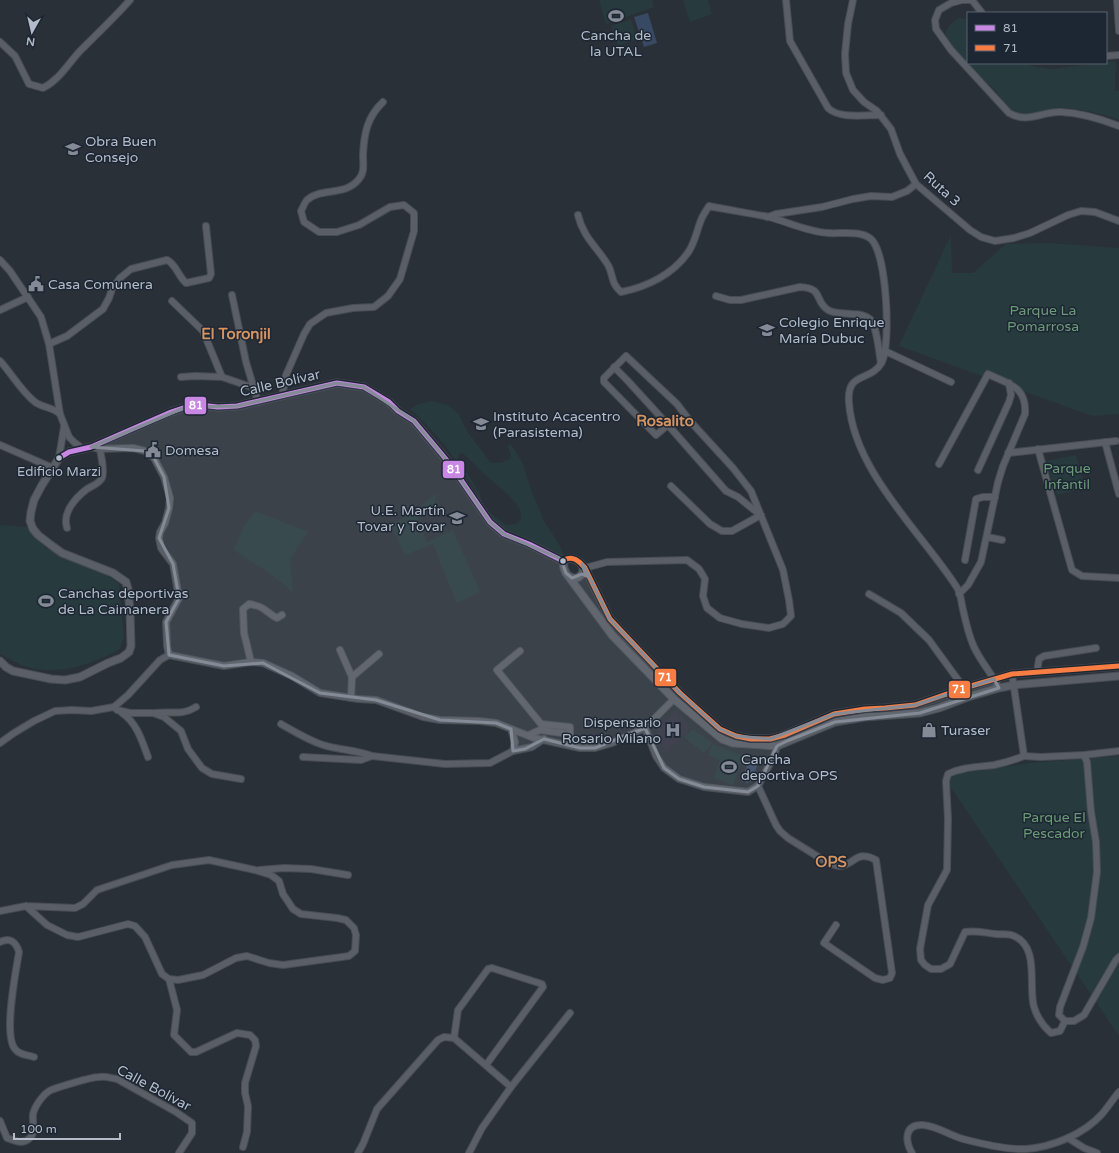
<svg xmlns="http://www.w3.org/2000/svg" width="1119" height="1153" font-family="'Varela Round',sans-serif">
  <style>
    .medical { fill: #31303e }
    .green { fill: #273a3e }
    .water { fill: #384963 }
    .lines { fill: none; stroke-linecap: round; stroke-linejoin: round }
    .minor-casing { stroke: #484c53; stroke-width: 8 }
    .tertiary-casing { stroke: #484c53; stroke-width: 9 }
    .minor { stroke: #5a5e66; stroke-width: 6 }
    .tertiary { stroke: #5a5e66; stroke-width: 7 }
    .bus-1-casing { stroke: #1d2633; stroke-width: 8 }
    .bus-2-casing { stroke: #1d2633; stroke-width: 8 }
    .bus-1 { stroke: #c787e3; stroke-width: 5 }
    .bus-2 { stroke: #f77d43; stroke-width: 5 }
    .marked { fill: #848b96; fill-opacity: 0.2; stroke: #848b96; stroke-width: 3; stroke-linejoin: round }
    .bus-dot { fill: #b4bcc9; stroke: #1d2633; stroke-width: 1.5 }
    .labels { text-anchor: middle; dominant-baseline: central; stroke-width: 3; stroke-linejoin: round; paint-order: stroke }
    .bus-label { font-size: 13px; fill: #b4bcc9; stroke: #1d2633 }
    .poi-label { font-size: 14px; fill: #b4bcc9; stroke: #1d2633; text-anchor: start }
    .street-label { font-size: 14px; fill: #b4bcc9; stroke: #1d2633 }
    .park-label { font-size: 14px; fill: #6b9a76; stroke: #1d2633 }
    .neighbourhood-label { font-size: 15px; font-weight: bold; fill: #d59563; stroke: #1d2633 }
    .line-badge { stroke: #1d2633; stroke-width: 1.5 }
    .badge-label { font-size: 11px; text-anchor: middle; font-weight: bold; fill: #fff }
  </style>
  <rect width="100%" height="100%" fill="#2a3038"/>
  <path class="medical" d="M675,710L691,728L666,752L656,732Z"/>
  <g class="green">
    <path d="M599,0H652L654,7L606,24Z"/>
    <path d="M683,0H708L712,14L690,22Z"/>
    <path d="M959,18L968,19V63H1026L1035,67L1054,69L1116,61L1115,90L1119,91V120C1109,115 1070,106 1059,108C1046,109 1032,119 1018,114C1006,110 1001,96 993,88C982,77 948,50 946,36C945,27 952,23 959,18Z"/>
    <path d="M631,19L637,39L618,46L611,26Z"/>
    <path d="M951,235L952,273H973L1006,244L1050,243L1119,248V414L1092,416L899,346Z"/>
    <path d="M432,401L447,405L458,413L467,431L490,462C497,464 505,463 511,458V454L507,446L511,444L523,464L531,490L545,523L559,544L565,557L563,558L510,535L490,516L489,512L506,525L517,524L521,520C521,515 521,510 517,505C508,492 492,482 480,470C474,464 469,458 462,453L459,454L458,458L479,492L485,510L482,506L476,492L445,445L420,418L410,409L418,404Z"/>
    <path d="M1076,455L1085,488L1057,495L1046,461Z"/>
    <path d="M436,493L435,504L418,513V521L427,542L453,530L480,592L457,603L433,544L405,555L391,525C408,515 422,507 436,493Z"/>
    <path d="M255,511L308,532L290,559L293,592L269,573L234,550L244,526Z"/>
    <path d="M0,525L27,527L46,548L89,568L104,573L119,584L124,637L120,649C93,664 58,676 28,667C18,665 9,658 0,654Z"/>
    <path d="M693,729L712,743L704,753L684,737Z"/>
    <path d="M713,744L744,756L733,785L714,778L720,760L708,755Z"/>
    <path d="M1119,756V1036L943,776L1031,763Z"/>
  </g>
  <g class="water">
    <path d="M648,13L657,43L644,47L634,17Z"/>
    <path d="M749,760L759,761L752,780L748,783L741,781Z"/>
  </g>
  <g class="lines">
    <defs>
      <g id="minor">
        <path d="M786,0L790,41L828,108C839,119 865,115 881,115"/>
        <path d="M853,0L848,24L845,54L846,73L853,90L864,102L877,111L891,129L900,154L916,184L970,230L981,237L995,241L1014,238L1030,233L1068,215L1081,211L1095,212L1119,221"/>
        <path d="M972,0H962L951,3L939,10L935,20L936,29L951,50L1009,113C1028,124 1042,111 1061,112C1081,113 1101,119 1119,126"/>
        <path d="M972,0L982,13"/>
        <path d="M1117,0L1119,31"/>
        <path d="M0,42L15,56L29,84L43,88C59,80 68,64 80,51C97,34 114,18 130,0"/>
        <path d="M1106,56L1119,55"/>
        <path d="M578,215C583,237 597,247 608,265C614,276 610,282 621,292C647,287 674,274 689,251C695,242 697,230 701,220C703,215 706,211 709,206C728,210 749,213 769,217C788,222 808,232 828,233C841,234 861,230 871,239C887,254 891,343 882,362C871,383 846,370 849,403C854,471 920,531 956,586C960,591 961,598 962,605C965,619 968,634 974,647C981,662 992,674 999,688"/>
        <path d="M768,217L776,214L822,207L853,199L871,196L892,197L907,191L916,184"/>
        <path d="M0,260L10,271L41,317L49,344L60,414L69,437L75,443L83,449"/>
        <path d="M232,295L246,362L258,402"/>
        <path d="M716,296L730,300H741L800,287C824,288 814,301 828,310C835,314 844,313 852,314C858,314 865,315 870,319C877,326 879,353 881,363"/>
        <path d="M172,301L203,331L222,377L254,388"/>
        <path d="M0,310L28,297"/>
        <path d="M49,344L67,336L103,309L109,298L112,289L120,278L131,269L167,260C176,264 178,276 186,283L209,278L211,274L206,226"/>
        <path d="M885,351L951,382"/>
        <path d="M0,361C12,374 21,391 35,402C43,408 53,407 60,414"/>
        <path d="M181,377L195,376L222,377"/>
        <path d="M282,396L286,375L304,334L310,324L326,313L353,308L374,307L388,296L400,279L414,231V213L404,205L390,207L359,225L337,232H319L304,222L301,211C303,208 304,203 307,200C321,187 345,197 359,179C365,172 363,164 363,155C364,134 367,117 383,102"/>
        <path d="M668,425L726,491L738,497L759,514"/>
        <path d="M1105,442L1119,494"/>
        <path d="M0,445L53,468"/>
        <path d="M91,447L100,449L133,448L145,451L154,458L164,477L170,498L169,508L165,523L160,532L159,538L161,548L173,564L179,598L166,622L167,646L169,655"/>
        <path d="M1038,449L1072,570L1082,576L1119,578"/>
        <path d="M1008,453L1116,441"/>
        <path d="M59,458L64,427"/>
        <path d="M939,464L988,374C1008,384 1027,386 1025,414L1003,466L998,482L981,562L968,585L959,594"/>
        <path d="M978,470L1009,402L1011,395L1009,383"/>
        <path d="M671,486L710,524L722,531H732L761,515"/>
        <path d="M67,528C62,513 75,498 87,489C92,486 100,483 102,478C105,470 101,457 100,449"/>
        <path d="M987,537L1002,540"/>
        <path d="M965,560L976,499L983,497H995"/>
        <path d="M585,568L607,562L687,560L699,569L705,579L703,596L707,608L720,618L742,624L769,628L783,624L791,616L789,600L783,570L751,491L733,468L690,421L677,404L626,356L604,378V382L656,435L668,425L627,380L614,367"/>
        <path d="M869,594L901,613L929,640L964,688"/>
        <path d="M340,650L352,677L351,698"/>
        <path d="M520,651L497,670L541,724L570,727V734L540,730L529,735"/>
        <path d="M251,662L244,633L243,609L249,604C255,605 261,606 265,610C270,613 272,616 277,618L282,615"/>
        <path d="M1037,672L1039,659L1044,656L1096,648"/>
        <path d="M1012,674L1024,756L1041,757L1084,755L1087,762L1091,812L1096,842L1097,872L1091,918L1083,947L1060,1007L1059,1015L1065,1021H1074L1084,1015L1116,960L1119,957"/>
        <path d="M352,677L379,654"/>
        <path d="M114,707L117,710L130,713H153L164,717L181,731L188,749L202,768L212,774L241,779"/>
        <path d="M122,713C137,723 142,741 148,757"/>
        <path d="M155,713C171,711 182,716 196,707"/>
        <path d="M281,724C295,732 308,740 323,745C339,750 357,750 372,756L445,764L490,763L513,751L532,747L544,739"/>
        <path d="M645,728L656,756L664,768L679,779L704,787L748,792L758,786L774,756L777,746"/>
        <path d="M511,729L515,742L513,751"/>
        <path d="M0,743L14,733L34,721L55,711L72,710L91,711L114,707L128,695L160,660L169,655L224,666L251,662L263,663L292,676L320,693L358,699L376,700L423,717L440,720L479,721L496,723L534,738L580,748H595L612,743L645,728L674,699"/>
        <path d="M1084,755L1119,751"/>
        <path d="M1024,756C1014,760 1004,763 994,765C978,767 962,767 948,774L946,781L948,819L947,870L928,905L920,949L921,960L925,965L931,969H941L950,964L965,932C975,930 986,933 996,934C1002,935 1008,933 1014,936C1040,947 1028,986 1034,1007C1037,1017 1043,1026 1051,1033L1060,1031L1065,1021"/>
        <path d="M303,757L361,760L372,756"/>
        <path d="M758,786L776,825L780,831L788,838L828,863C832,864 836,866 840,866C855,865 856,849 876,860L892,973L890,978L883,980L875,978L824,943L836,925"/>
        <path d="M259,870L284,868L311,869L348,875"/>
        <path d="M0,911L26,906L75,908L83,904L97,890L172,865L209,860L255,870L271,875L279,881L283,894L293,909L301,914L337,918L346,920L354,928L356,935L355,951L349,956L283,965L269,963L247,956L236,958L203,975L178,980L169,979L162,974L145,937L135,926L128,924L78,937L67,935L47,925L26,906"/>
        <path d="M0,942C10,937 16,942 19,952C16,971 3,1035 15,1049C19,1055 28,1055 34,1057"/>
        <path d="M169,979L177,1010L174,1035L191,1052H196L237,1033L250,1035L255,1040L256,1046L245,1083V1093L248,1106L247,1132L243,1147"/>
        <path d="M454,1038L458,1010L488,969L492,968L542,984L543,987L486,1065"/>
        <path d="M511,1087L570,1013"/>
        <path d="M0,1121L7,1138C15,1141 23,1145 30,1138C36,1132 32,1122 33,1114C35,1106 43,1094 51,1090C59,1087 91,1077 99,1077C105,1076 111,1078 117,1079L176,1112L192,1123V1133L179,1153"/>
        <path d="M1068,1138L1084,1148L1097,1153"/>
        <path d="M358,1153L363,1144L377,1109L438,1040L444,1037L454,1038L511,1087L482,1128L469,1153"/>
        <path d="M912,1153C905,1141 904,1124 923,1125C937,1126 949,1135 963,1139C982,1144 1007,1150 1026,1149C1053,1147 1084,1134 1102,1114C1108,1107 1113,1099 1119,1092"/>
      </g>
      <g id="tertiary">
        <path d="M563,561C573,555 579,561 585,568L610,619L680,693L720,729L736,736L751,739H770L785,735L834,714L865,709L885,708L915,705L964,688L1012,674L1119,666"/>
        <path d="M563,561L564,568L566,573L612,635L674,699L722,739L733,743L777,746L835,722L865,717L920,713L939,708L968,697L999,688L1014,685L1119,676"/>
        <path d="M569,576C575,580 580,578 583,572V566"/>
        <path d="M0,661L6,667L13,671L51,679L65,680L80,677L108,663L121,658L129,652L131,646L130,611L128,589L126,582L113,573L62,553L51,545L38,535L33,529L30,521L31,512L34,500L42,485L59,458L69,452L91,447L171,412L186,407L200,405L218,407L237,406L337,383L364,387L389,402L398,411L414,421L450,464L490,522L504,534L529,544L563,561"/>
      </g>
    </defs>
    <use href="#minor" class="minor-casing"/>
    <use href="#tertiary" class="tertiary-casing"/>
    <use href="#minor" class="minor"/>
    <use href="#tertiary" class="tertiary"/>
    <defs>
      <path id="bus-1" d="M59,458L69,452L91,447L171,412L186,407L200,405L218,407L237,406L337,383L364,387L389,402L398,411L414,421L450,464L490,522L504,534L529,544L563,561"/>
      <path id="bus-2" d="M564,560C573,555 579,561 585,568L610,619L680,693L720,729L736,736L751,739H770L785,735L834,714L865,709L885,708L915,705L964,688L1012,674L1119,666"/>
    </defs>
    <use href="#bus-1" class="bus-1-casing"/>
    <use href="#bus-2" class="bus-2-casing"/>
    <use href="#bus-1" class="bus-1"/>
    <use href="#bus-2" class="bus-2"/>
  </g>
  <path class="marked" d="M337,383L364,387L414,421L450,464L490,522L504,534L561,559L566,573L572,578L582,574L586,576L582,564L585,568L610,619L680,693L720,729L736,736L770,739L834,714L915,705L994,679L999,688L920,713L835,722L787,741L777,746L758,786L748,792L704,787L679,779L664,768L645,728L595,748H580L544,739L525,749L513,751L511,729L496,723L440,720L376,700L320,693L263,663L224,666L169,655L166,622L179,598L173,564L159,538L169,508L164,477L154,458L145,451L91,447L186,407L237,406Z"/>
  <defs>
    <symbol id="stadium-bare" viewBox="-9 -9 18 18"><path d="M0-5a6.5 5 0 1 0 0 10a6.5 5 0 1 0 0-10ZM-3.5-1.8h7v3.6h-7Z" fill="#848b96" stroke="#1d2633" stroke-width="2.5" paint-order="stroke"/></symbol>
    <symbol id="school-bare" viewBox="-9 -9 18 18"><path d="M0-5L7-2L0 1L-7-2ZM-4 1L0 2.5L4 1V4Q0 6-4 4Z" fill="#848b96" stroke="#1d2633" stroke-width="2.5" paint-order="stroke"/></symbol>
    <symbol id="civic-bare" viewBox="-9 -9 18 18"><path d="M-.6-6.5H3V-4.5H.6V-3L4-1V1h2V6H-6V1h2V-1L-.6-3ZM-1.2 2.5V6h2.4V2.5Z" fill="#848b96" stroke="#1d2633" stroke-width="2.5" paint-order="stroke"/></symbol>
    <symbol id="university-bare" viewBox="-9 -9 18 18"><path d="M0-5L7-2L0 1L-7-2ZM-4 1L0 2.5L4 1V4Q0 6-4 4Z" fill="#848b96" stroke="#1d2633" stroke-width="2.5" paint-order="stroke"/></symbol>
    <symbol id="hospital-bare" viewBox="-9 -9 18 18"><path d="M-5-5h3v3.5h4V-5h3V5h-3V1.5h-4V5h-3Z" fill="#848b96" stroke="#1d2633" stroke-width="2.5" paint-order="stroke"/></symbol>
    <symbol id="shop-bare" viewBox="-9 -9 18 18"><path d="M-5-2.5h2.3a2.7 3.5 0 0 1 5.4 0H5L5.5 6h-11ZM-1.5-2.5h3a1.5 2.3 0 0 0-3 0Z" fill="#848b96" stroke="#1d2633" stroke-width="2.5" paint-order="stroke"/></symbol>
  </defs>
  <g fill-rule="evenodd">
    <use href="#stadium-bare" x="605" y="5" width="22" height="22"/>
    <use href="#school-bare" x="62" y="138" width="22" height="22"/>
    <use href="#civic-bare" x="25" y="273" width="22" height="22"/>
    <use href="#school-bare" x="756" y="319" width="22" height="22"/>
    <use href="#university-bare" x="470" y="413" width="22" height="22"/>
    <use href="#civic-bare" x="142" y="439" width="22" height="22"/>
    <use href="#school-bare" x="446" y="507" width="22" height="22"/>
    <use href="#stadium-bare" x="35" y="590" width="22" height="22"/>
    <use href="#hospital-bare" x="662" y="719" width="22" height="22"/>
    <use href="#shop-bare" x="918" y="719" width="22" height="22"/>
    <use href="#stadium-bare" x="718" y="756" width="22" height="22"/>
  </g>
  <g class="bus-dot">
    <circle cx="59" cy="458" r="3.5"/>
    <circle cx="563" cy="561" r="3.5"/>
  </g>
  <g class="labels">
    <g class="bus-label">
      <text x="59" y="472">Edificio Marzi</text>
    </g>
    <g class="poi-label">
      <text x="616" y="35" text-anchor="middle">Cancha de<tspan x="616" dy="16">la UTAL</tspan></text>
      <text x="85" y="141">Obra Buen<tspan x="85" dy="16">Consejo</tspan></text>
      <text x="48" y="284">Casa Comunera</text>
      <text x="779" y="322">Colegio Enrique<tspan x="779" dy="16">María Dubuc</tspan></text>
      <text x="493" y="416">Instituto Acacentro<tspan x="493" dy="16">(Parasistema)</tspan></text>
      <text x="165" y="450">Domesa</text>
      <text x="445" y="510" text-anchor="end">U.E. Martín<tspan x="445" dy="16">Tovar y Tovar</tspan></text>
      <text x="58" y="593">Canchas deportivas<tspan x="58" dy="16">de La Caimanera</tspan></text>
      <text x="661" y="722" text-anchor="end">Dispensario<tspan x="661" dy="16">Rosario Milano</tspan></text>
      <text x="941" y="730">Turaser</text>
      <text x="741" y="759">Cancha<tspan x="741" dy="16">deportiva OPS</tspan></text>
    </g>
    <g class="street-label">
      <text transform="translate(942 189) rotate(42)">Ruta 3</text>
      <text transform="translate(280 383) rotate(-13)">Calle Bolívar</text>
      <text transform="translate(154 1088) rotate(28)">Calle Bolívar</text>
    </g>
    <g class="park-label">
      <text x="1043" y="310">Parque La<tspan x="1043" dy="16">Pomarrosa</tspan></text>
      <text x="1067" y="468">Parque<tspan x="1067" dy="16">Infantil</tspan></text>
      <text x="1054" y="817">Parque El<tspan x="1054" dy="16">Pescador</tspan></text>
    </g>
    <g class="neighbourhood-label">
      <text x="236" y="334">El Toronjil</text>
      <text x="665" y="421">Rosalito</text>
      <text x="831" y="862">OPS</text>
    </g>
  </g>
  <g class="line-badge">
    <rect x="184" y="396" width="23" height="19" rx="4" fill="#c787e3"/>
    <rect x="442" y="460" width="23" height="19" rx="4" fill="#c787e3"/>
    <rect x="654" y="668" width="23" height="19" rx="4" fill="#f77d43"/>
    <rect x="948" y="680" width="23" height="19" rx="4" fill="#f77d43"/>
  </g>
  <g class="badge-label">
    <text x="196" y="409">81</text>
    <text x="454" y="473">81</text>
    <text x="665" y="681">71</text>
    <text x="959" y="693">71</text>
  </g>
  <rect x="967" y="12" width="140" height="52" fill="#1d2633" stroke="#59626f"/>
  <rect x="975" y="25" width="20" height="6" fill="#c787e3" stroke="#59626f"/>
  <text x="1003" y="32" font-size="12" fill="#b4bcc9">81</text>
  <rect x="975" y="45" width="20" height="6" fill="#f77d43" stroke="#59626f"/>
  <text x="1003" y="52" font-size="12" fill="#b4bcc9">71</text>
  <g transform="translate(32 32) rotate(188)" stroke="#1d2633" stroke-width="3" paint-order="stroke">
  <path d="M0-3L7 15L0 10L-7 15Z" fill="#b4bcc9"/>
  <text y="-6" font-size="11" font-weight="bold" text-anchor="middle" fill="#b4bcc9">N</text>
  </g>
  <path d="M14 1133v6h106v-6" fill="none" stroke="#b4bcc9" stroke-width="2"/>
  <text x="20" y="1133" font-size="12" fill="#b4bcc9" stroke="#1d2633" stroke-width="3" paint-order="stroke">100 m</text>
</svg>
